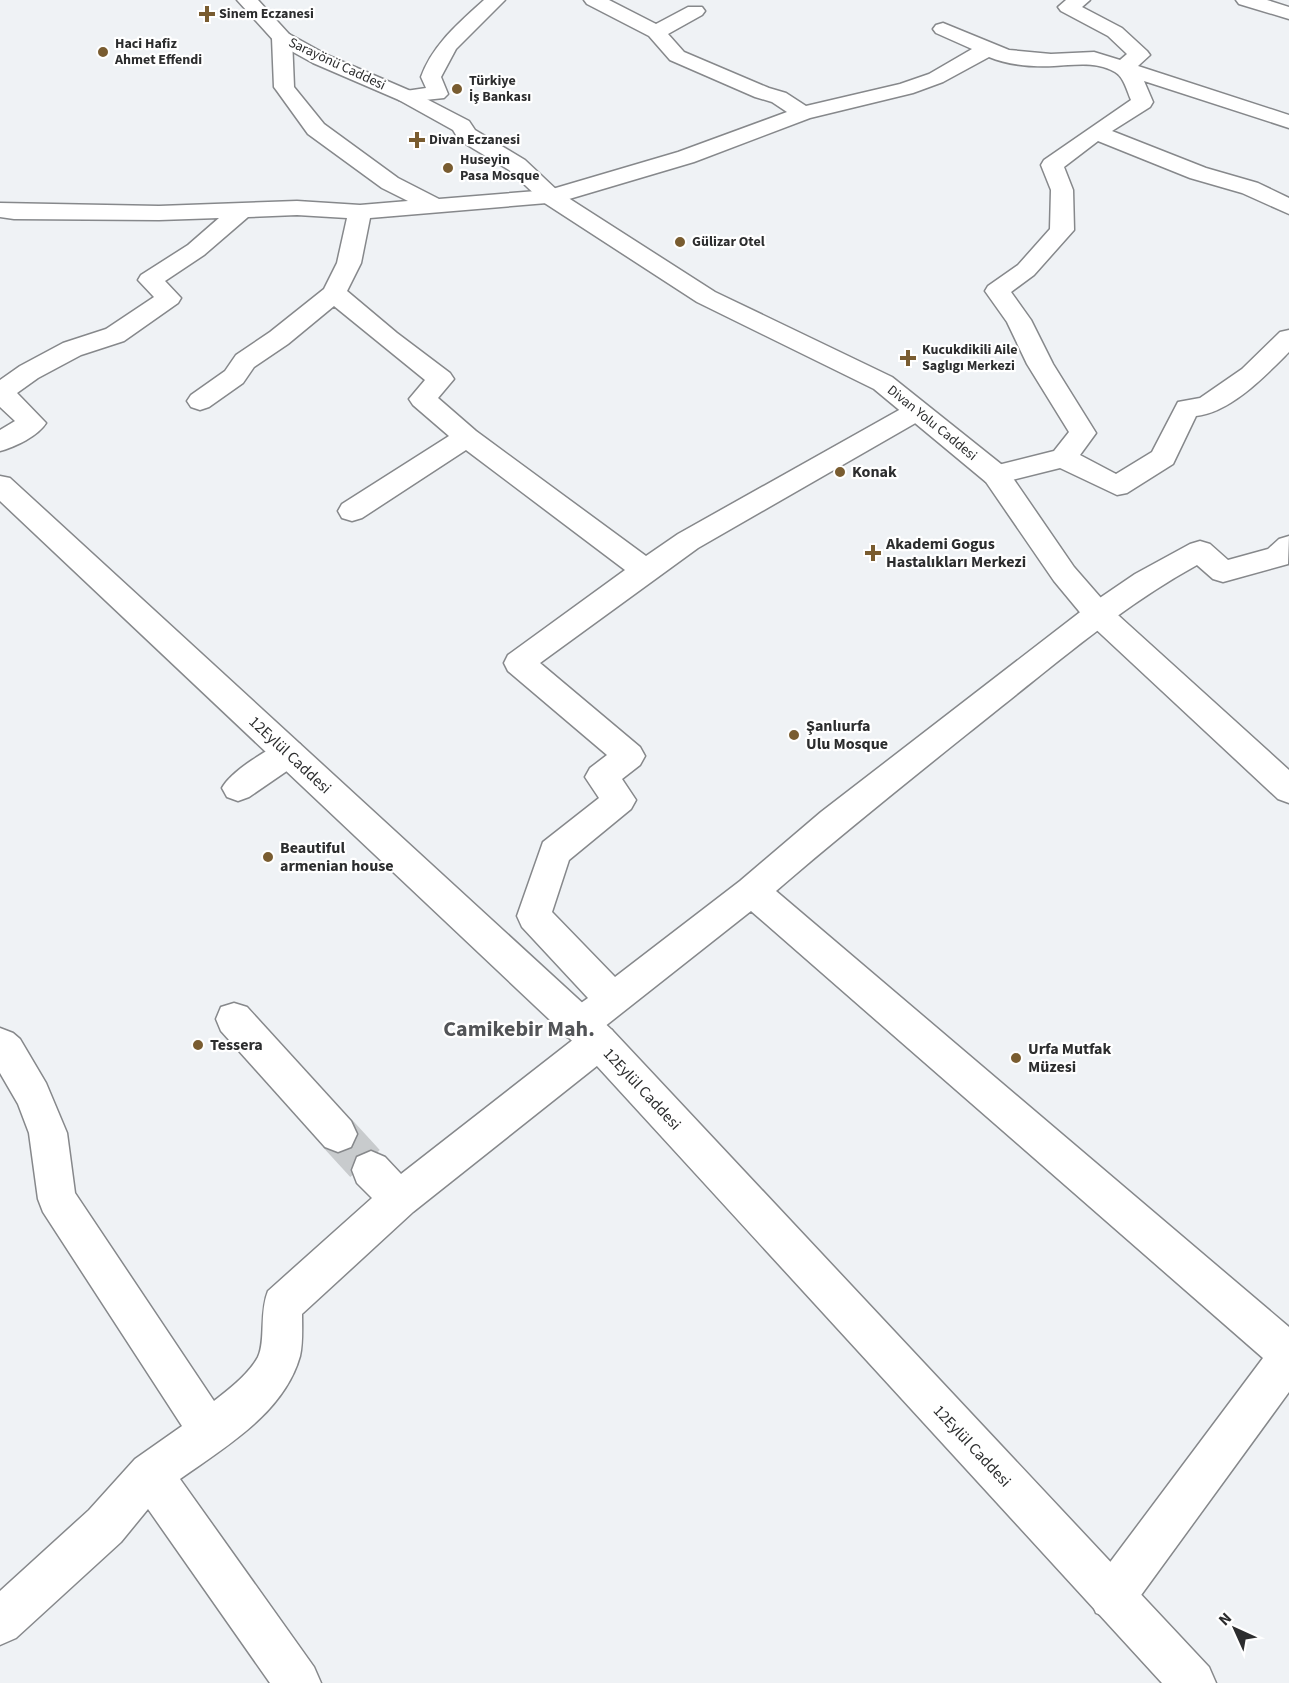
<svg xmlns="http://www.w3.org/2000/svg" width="1289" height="1683" font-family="'Source Sans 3',sans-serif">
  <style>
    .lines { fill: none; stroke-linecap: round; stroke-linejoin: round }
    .street-tunnel { stroke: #c8cbcd; stroke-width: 40; stroke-dasharray: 40 20; stroke-linecap: butt }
    .street-casing { stroke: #86888b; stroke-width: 3 }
    .secondary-casing { stroke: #86888b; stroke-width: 3 }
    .street { fill: #fff; fill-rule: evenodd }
    .secondary { fill: #fff; fill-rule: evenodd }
    .poi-dot { fill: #795c30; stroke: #fff; stroke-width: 2 }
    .labels { text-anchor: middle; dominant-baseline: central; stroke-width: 4.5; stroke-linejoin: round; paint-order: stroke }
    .far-poi-label { font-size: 14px; font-weight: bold; fill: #2c2d2e; stroke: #fff; text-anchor: start }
    .far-street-label { font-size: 14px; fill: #2c2d2e; stroke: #fff }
    .poi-label { font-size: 16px; font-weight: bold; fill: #2c2d2e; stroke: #fff; text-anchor: start }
    .street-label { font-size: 16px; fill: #2c2d2e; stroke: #fff }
    .district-label { font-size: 22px; font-weight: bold; fill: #525457; stroke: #fff }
  </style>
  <rect width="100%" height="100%" fill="#eff2f5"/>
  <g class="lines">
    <path class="street-tunnel" d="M338,1134L371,1170"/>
    <defs>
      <g id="street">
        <path d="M484,0H505L456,49L441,77L448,94L444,98L406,102L399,100L395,96L399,92L426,88L421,77C433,44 459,23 484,0Z"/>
        <path d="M584,0H609L656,24L688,7H702L705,11L702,15L668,34L684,52L769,88L786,93L806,106L900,84L929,74L972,49L936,33L933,29L936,25L943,23L1009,50L1051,54L1094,52L1120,60L1127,54L1108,36L1061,11L1058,7L1066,0H1090L1082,7L1122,28L1147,51L1150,55L1138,66L1289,115V128L1144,81L1153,102L1150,107L1112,131L1206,168L1258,183L1289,198V214L1242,193L1190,178L1098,141L1064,167L1073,190L1074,230L1034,275L1011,292L1031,320L1053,364L1096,433L1080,455L1116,474L1152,452L1178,402L1200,398L1242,369L1280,332L1289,330V352C1265,376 1231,412 1196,416L1173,464L1127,493L1117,495L1060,468L996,484L986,482L982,475L986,468L1054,451L1069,432L1027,364L1007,322L985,291L988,286L1018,265L1050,229L1051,190L1041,165L1044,160L1131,100C1127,91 1124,77 1115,72C1096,61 1074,65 1054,66C1034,67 1008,65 989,57L943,82L913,93L810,118L694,162L559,202L370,218L361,263L347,291L397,333L450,373L454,379L438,398L476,431L646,556L678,534L908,405L917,402L926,405L930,411L926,417L698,548L540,663L640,747L645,756L640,765L622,779L636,800L631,809L569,860L552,912L615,977L740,881L821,812L1088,606L1135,574L1190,544L1200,541L1210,544L1228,560L1268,549L1279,539L1289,536L1288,564L1223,582L1213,579L1197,565C1126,604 1065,656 1002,706C926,767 850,827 776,891L1289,1327V1392L1128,1613L1112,1620L1096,1613L1089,1597L1096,1581L1263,1358L751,911L604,1027L612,1030L617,1042L612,1054L413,1212L302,1314C302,1327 303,1343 300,1356C284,1413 225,1447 180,1479L314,1667L321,1683H270L148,1509L121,1542L16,1638L0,1645V1591L89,1510L135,1459L182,1426L43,1212L38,1199L29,1133L18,1104L0,1073V1028L13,1033L20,1039L46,1083L67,1133L75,1193L214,1401C229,1389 249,1374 258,1357C266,1341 259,1313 268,1291L372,1198L357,1183L352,1170L357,1157L371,1151L385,1157L401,1174L574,1039L567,1037L562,1025L567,1013L588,998L522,927L517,916L543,842L599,798L585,777L590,768L607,755L508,671L504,663L508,655L625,570L466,450L362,518L352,521L342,518L338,511L342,504L449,436L413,405L409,399L425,380L334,306L288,344L254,367L243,383L209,407L200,410L191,407L187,401L191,395L225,371L236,355L270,332L324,289L337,263L347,218L297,215L248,217L204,255L165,281L181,298L178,303L124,341L81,355L38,378L17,393L46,423C38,436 15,447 0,451V430L15,421L0,407V380L20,366L63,343L106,329L154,297L138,280L141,275L188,245L219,218L159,220L14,219L0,217V203L159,206L297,201L360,205L408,201L382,188L308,134L277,91L274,87L272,38L275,34H289L292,38L294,87L324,124L398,178L439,199L549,190L678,152L787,112L772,102L755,97L670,60L649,36L587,4Z"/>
        <path d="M1236,0H1267L1289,7V19L1239,4Z"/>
        <path d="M289,740L300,744L305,753L300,762L249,797L238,801L227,797L222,788C231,771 270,747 289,740Z"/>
        <path d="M234,1003L247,1007L351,1121L357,1134L351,1147L338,1152L325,1147L221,1031L216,1019L221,1007Z"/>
      </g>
      <g id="secondary">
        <path d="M237,0H258L289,34L327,55L413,92L469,121L475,130L525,160L559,192L715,292L892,377L1006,468L1074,567L1108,606L1289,770V803L1278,799L1088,622L1054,581L986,482L874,389L697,302L543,202L509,170L459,140L453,130L399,100L313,63L275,42Z"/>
        <path d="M0,476L10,478L612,1030L1209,1667L1216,1683H1162L586,1054L0,501Z"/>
      </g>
    </defs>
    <use href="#street" class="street-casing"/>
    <use href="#secondary" class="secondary-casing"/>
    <use href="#street" class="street"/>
    <use href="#secondary" class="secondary"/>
  </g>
  <g class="poi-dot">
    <path d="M204 5h6v6h6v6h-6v6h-6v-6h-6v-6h6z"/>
    <circle cx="103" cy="52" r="6"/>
    <circle cx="457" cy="89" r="6"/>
    <path d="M414 131h6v6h6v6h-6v6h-6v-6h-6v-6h6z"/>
    <circle cx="448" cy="168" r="6"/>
    <circle cx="680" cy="242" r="6"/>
    <path d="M905 349h6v6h6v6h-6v6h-6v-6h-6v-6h6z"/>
    <circle cx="840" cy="472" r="6"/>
    <path d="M870 544h6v6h6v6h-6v6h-6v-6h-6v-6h6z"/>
    <circle cx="794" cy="735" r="6"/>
    <circle cx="268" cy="857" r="6"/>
    <circle cx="198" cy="1045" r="6"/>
    <circle cx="1016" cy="1058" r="6"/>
  </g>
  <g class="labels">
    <g class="far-poi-label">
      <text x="219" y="14">Sinem Eczanesi</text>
      <text x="115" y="44">Haci Hafiz<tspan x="115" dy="16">Ahmet Effendi</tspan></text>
      <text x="469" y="81">Türkiye<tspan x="469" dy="16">İş Bankası</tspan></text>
      <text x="429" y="140">Divan Eczanesi</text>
      <text x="460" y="160">Huseyin<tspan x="460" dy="16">Pasa Mosque</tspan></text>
      <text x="692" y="242">Gülizar Otel</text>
      <text x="922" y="350">Kucukdikili Aile<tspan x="922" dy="16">Saglıgı Merkezi</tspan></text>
    </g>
    <g class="far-street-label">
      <text transform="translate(337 64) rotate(25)">Sarayönü Caddesi</text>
      <text transform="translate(932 423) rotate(39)">Divan Yolu Caddesi</text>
    </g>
    <g class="poi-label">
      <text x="852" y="472">Konak</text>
      <text x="886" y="544">Akademi Gogus<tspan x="886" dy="18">Hastalıkları Merkezi</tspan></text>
      <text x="806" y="726">Şanlıurfa<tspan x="806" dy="18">Ulu Mosque</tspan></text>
      <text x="280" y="848">Beautiful<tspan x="280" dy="18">armenian house</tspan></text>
      <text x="210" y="1045">Tessera</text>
      <text x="1028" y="1049">Urfa Mutfak<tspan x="1028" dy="18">Müzesi</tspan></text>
    </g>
    <g class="street-label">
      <text transform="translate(290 755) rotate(43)">12Eylül Caddesi</text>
      <text transform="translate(642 1089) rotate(47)">12Eylül Caddesi</text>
      <text transform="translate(972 1446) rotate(47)">12Eylül Caddesi</text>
    </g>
    <g class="district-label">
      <text x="519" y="1029">Camikebir Mah.</text>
    </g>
  </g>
  <g transform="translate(1235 1629) rotate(315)" stroke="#ffffff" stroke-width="4.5" paint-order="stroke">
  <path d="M0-4.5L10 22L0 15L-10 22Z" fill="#2c2d2e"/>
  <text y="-9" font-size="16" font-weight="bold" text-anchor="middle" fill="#2c2d2e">N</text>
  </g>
</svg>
